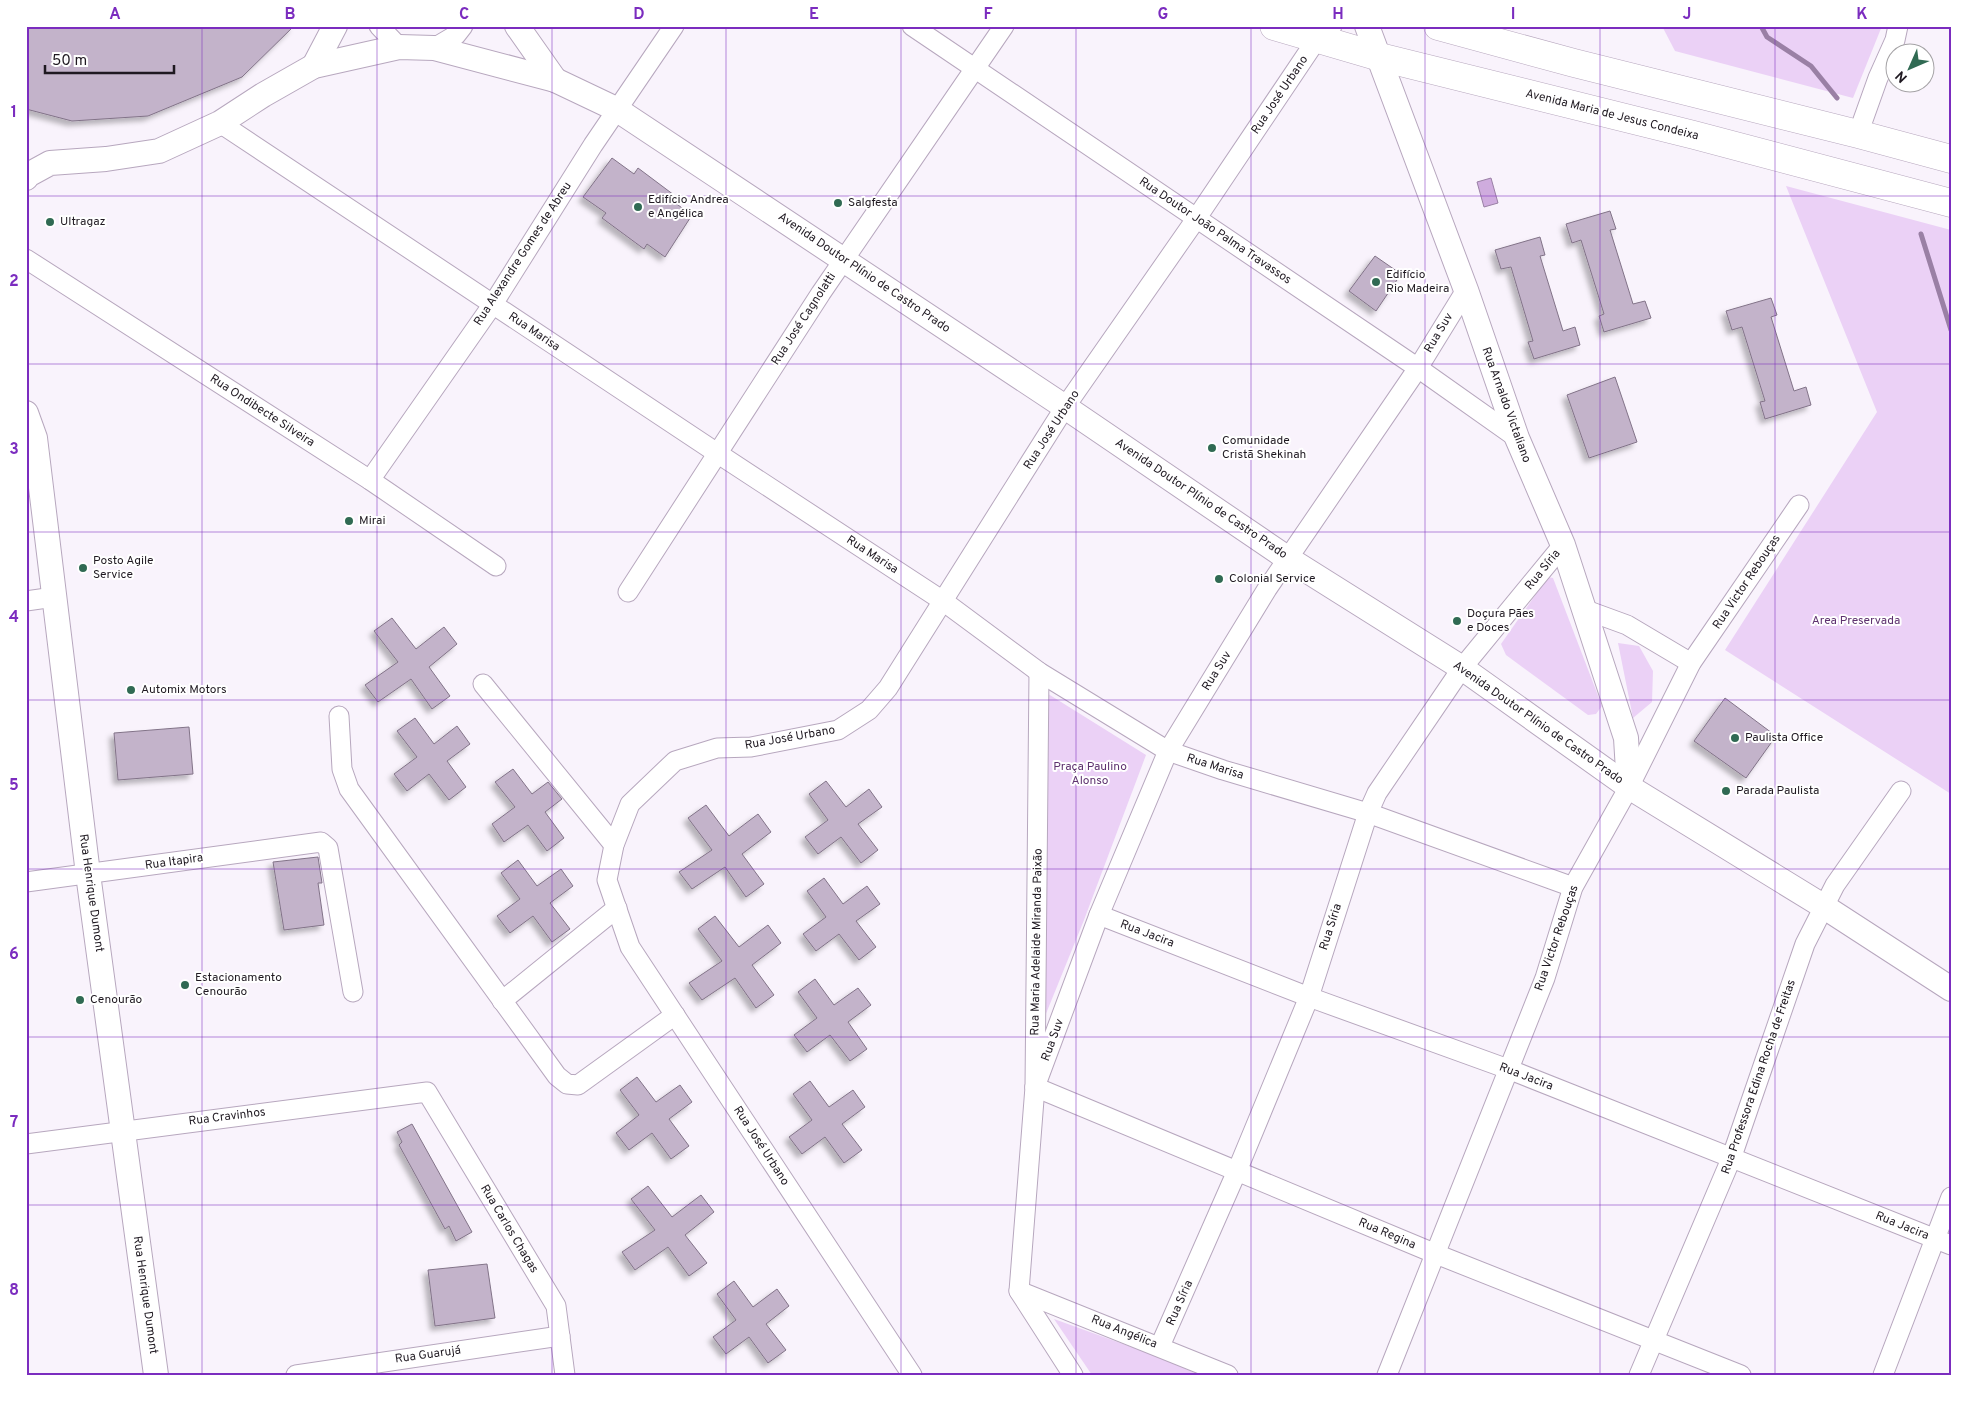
<svg xmlns="http://www.w3.org/2000/svg" width="1977" height="1401" font-family="Overpass,sans-serif">
  <style>
    .green { fill: #ebd1f6 }
    .water { fill: #cfacde; stroke: #9a80a5 }
    .lines { fill: none; stroke-linecap: round; stroke-linejoin: round }
    .stream { stroke: #9a80a5; stroke-width: 5 }
    .building { fill: #c3b3ca; stroke: #827388; filter: url(#shadow) }
    .minor-casing { stroke: #b7a7be; stroke-width: 21 }
    .tertiary-casing { stroke: #b7a7be; stroke-width: 26 }
    .secondary-casing { stroke: #b7a7be; stroke-width: 29 }
    .minor { stroke: #fff; stroke-width: 19 }
    .tertiary { stroke: #fff; stroke-width: 24 }
    .secondary { stroke: #fff; stroke-width: 28 }
    .grid { fill: none; stroke: #7b2cbf; stroke-width: 1; stroke-opacity: 0.55 }
    .poi-dot { fill: #306a53; stroke: #fff; stroke-width: 2 }
    .labels { text-anchor: middle; dominant-baseline: central; stroke-width: 4; stroke-linejoin: round; paint-order: stroke }
    .street-label { font-size: 12px; fill: #1f1921; stroke: #fff }
    .poi-label { font-size: 12px; fill: #1f1921; stroke: #fff; text-anchor: start }
    .park-label { font-size: 12px; fill: #5e326f; stroke: #fff }
    .neatline { fill: none; stroke: #7b2cbf; stroke-width: 2 }
    .grid-label { font-size: 16px; text-anchor: middle; font-weight: bold; fill: #7b2cbf }
  </style>
  <defs>
    <filter id="shadow"><feDropShadow dx="-4.5" dy="4.5" stdDeviation="2.5" flood-color="#0004"/></filter>
  </defs>
  <rect width="100%" height="100%" fill="#f9f3fc"/>
  <g class="green">
    <path d="M1662,26H1882L1853,98L1675,51Z"/>
    <path d="M1786,186L1951,230V794L1725,650L1877,412Z"/>
    <path d="M1548,577L1553,578L1602,706L1596,714L1588,715L1506,655L1501,644Z"/>
    <path d="M1618,643L1639,646L1653,671L1652,702L1633,718Z"/>
    <path d="M1045,692L1146,755L1084,920L1041,1026Z"/>
    <path d="M1054,1319L1162,1358L1199,1375H1092Z"/>
  </g>
  <path class="water" d="M1491,178L1498,203L1484,207L1477,182Z"/>
  <g class="lines">
    <g class="stream">
      <path d="M1761,26L1767,37L1811,66L1837,98"/>
      <path d="M1921,234L1951,330"/>
    </g>
  </g>
  <g class="building">
    <path d="M26,26H294L242,77L148,116L72,121L26,109Z"/>
    <path d="M612,158L634,174L638,168L674,195L671,200L692,215L665,257L647,244L644,249L602,218L606,213L583,197Z"/>
    <path d="M1610,211L1616,229L1610,230L1633,304L1645,301L1651,318L1604,332L1599,316L1604,314L1581,240L1572,243L1566,224Z"/>
    <path d="M1540,237L1545,255L1540,256L1563,331L1575,327L1580,345L1534,359L1528,342L1533,341L1511,267L1501,269L1495,250Z"/>
    <path d="M1375,256L1401,274L1376,311L1349,291Z"/>
    <path d="M1771,298L1777,315L1771,317L1794,391L1806,387L1811,405L1765,419L1760,402L1765,401L1742,327L1732,330L1726,311Z"/>
    <path d="M1615,377L1637,442L1589,458L1567,395Z"/>
    <path d="M392,618L416,649L444,627L457,644L429,667L450,696L432,709L411,679L378,702L365,685L398,662L374,631Z"/>
    <path d="M1725,698L1776,736L1746,778L1694,741Z"/>
    <path d="M415,718L434,744L457,726L470,744L447,761L466,787L449,800L429,774L407,791L394,774L417,757L397,731Z"/>
    <path d="M189,727L193,774L118,780L114,733Z"/>
    <path d="M513,769L532,794L548,782L562,799L545,812L564,838L547,851L528,825L504,842L492,824L515,807L495,782Z"/>
    <path d="M826,781L846,807L869,789L882,807L858,824L878,850L861,863L841,837L818,854L805,837L828,820L809,794Z"/>
    <path d="M706,805L729,836L758,814L771,832L742,854L764,884L746,897L725,867L692,889L679,872L712,850L688,818Z"/>
    <path d="M318,857L322,883H318L324,925L284,930L273,862Z"/>
    <path d="M518,860L537,886L561,869L573,886L550,903L570,929L552,942L533,916L510,933L497,916L520,899L501,873Z"/>
    <path d="M824,878L843,904L867,886L880,904L856,921L876,947L859,960L839,934L816,951L803,934L826,917L807,891Z"/>
    <path d="M715,916L739,947L768,925L781,943L752,965L774,995L756,1008L735,978L702,1000L689,983L722,961L698,929Z"/>
    <path d="M815,979L834,1005L858,988L871,1005L848,1022L867,1049L850,1061L830,1035L807,1052L794,1035L817,1018L798,992Z"/>
    <path d="M637,1077L656,1102L680,1085L692,1102L669,1119L689,1146L671,1159L652,1133L629,1150L616,1133L639,1115L620,1090Z"/>
    <path d="M810,1081L829,1107L853,1090L865,1107L842,1124L862,1150L844,1163L825,1137L802,1154L789,1137L812,1120L793,1094Z"/>
    <path d="M412,1124L472,1232L456,1241L449,1226L445,1229L399,1145L402,1142L397,1132Z"/>
    <path d="M648,1186L672,1217L701,1195L714,1212L685,1235L707,1263L689,1276L668,1247L635,1270L622,1252L655,1230L631,1199Z"/>
    <path d="M487,1264L495,1318L435,1326L428,1270Z"/>
    <path d="M734,1281L753,1307L777,1289L789,1306L766,1324L786,1350L768,1363L749,1337L726,1354L713,1337L736,1320L717,1294Z"/>
  </g>
  <g class="lines">
    <defs>
      <g id="minor">
        <path d="M379,26L399,47"/>
        <path d="M912,26L1418,368L1517,438"/>
        <path d="M434,48L456,35L463,26"/>
        <path d="M220,123L717,453L943,601L1039,672L1168,751L1223,770L1368,813L1573,887"/>
        <path d="M1858,134L1878,78L1895,40L1898,26"/>
        <path d="M26,259L370,480L496,566"/>
        <path d="M370,480L493,304L593,145L674,26"/>
        <path d="M628,592L821,293L1004,26"/>
        <path d="M26,601L54,597"/>
        <path d="M1586,610L1627,625L1691,663"/>
        <path d="M1039,672L1035,1087L1019,1291L1073,1375"/>
        <path d="M483,684L614,845"/>
        <path d="M339,716L342,769L349,789L557,1076L567,1084L578,1085L675,1015"/>
        <path d="M26,882L321,842L328,848L353,992"/>
        <path d="M1099,915L1309,997L1508,1069L1951,1245"/>
        <path d="M502,1001L617,908"/>
        <path d="M1035,1087L1099,915L1168,751L1267,589L1418,368L1466,290"/>
        <path d="M1035,1087L1436,1254L1741,1375"/>
        <path d="M26,1144L427,1092L556,1306L565,1375"/>
        <path d="M1019,1291L1228,1375"/>
        <path d="M1160,1346L1237,1171L1309,997L1368,813L1377,793L1462,668L1563,545"/>
        <path d="M296,1375L560,1336"/>
        <path d="M912,1375L630,947L607,880L614,845L630,804L675,761L717,748L751,747L838,730L869,710L888,688L1065,407L1196,219L1317,39L1332,26"/>
        <path d="M1387,1375L1545,978L1573,887L1629,787L1691,663L1799,505"/>
        <path d="M1639,1375L1731,1159L1805,944L1835,885L1901,791"/>
        <path d="M1883,1375L1951,1197"/>
      </g>
      <g id="tertiary">
        <path d="M517,26L555,80"/>
        <path d="M1367,26L1466,290L1517,438L1563,545L1626,738L1629,787"/>
        <path d="M314,66L335,26"/>
        <path d="M26,178L28,175L50,163L106,159L159,151L220,123L263,95L314,66L399,47L434,48L555,80L616,109L1065,407L1287,558L1462,668L1629,787L1823,906L1951,989"/>
        <path d="M26,413L35,438L88,874L156,1375"/>
      </g>
      <g id="secondary">
        <path d="M1274,26L1380,57L1694,135L1951,203"/>
        <path d="M1438,26L1574,63L1858,134L1951,159"/>
      </g>
    </defs>
    <use href="#minor" class="minor-casing"/>
    <use href="#tertiary" class="tertiary-casing"/>
    <use href="#secondary" class="secondary-casing"/>
    <use href="#minor" class="minor"/>
    <use href="#tertiary" class="tertiary"/>
    <use href="#secondary" class="secondary"/>
  </g>
  <path class="grid" d="M202,26V1375M377,26V1375M552,26V1375M726,26V1375M901,26V1375M1076,26V1375M1251,26V1375M1425,26V1375M1600,26V1375M1775,26V1375M26,196H1951M26,364H1951M26,532H1951M26,700H1951M26,869H1951M26,1037H1951M26,1205H1951"/>
  <g class="poi-dot">
    <circle cx="838" cy="203" r="5"/>
    <circle cx="638" cy="207" r="5"/>
    <circle cx="50" cy="222" r="5"/>
    <circle cx="1376" cy="282" r="5"/>
    <circle cx="1212" cy="448" r="5"/>
    <circle cx="349" cy="521" r="5"/>
    <circle cx="83" cy="568" r="5"/>
    <circle cx="1219" cy="579" r="5"/>
    <circle cx="1457" cy="621" r="5"/>
    <circle cx="131" cy="690" r="5"/>
    <circle cx="1735" cy="738" r="5"/>
    <circle cx="1726" cy="791" r="5"/>
    <circle cx="185" cy="985" r="5"/>
    <circle cx="80" cy="1000" r="5"/>
  </g>
  <g class="labels">
    <g class="street-label">
      <text transform="translate(1280 95) rotate(-56)">Rua José Urbano</text>
      <text transform="translate(1612 115) rotate(14)">Avenida Maria de Jesus Condeixa</text>
      <text transform="translate(1215 231) rotate(34)">Rua Doutor João Palma Travassos</text>
      <text transform="translate(523 254) rotate(-57)">Rua Alexandre Gomes de Abreu</text>
      <text transform="translate(864 273) rotate(34)">Avenida Doutor Plínio de Castro Prado</text>
      <text transform="translate(804 319) rotate(-57)">Rua José Cagnolatti</text>
      <text transform="translate(534 332) rotate(34)">Rua Marisa</text>
      <text transform="translate(1439 333) rotate(-59)">Rua Suv</text>
      <text transform="translate(1506 405) rotate(70)">Rua Arnaldo Victaliano</text>
      <text transform="translate(262 411) rotate(33)">Rua Ondibecte Silveira</text>
      <text transform="translate(1052 430) rotate(-57)">Rua José Urbano</text>
      <text transform="translate(1201 499) rotate(34)">Avenida Doutor Plínio de Castro Prado</text>
      <text transform="translate(872 555) rotate(33)">Rua Marisa</text>
      <text transform="translate(1543 570) rotate(-51)">Rua Síria</text>
      <text transform="translate(1747 582) rotate(-56)">Rua Victor Rebouças</text>
      <text transform="translate(1217 671) rotate(-58)">Rua Suv</text>
      <text transform="translate(1538 723) rotate(35)">Avenida Doutor Plínio de Castro Prado</text>
      <text transform="translate(790 738) rotate(-10)">Rua José Urbano</text>
      <text transform="translate(1215 767) rotate(18)">Rua Marisa</text>
      <text transform="translate(174 862) rotate(-8)">Rua Itapira</text>
      <text transform="translate(91 893) rotate(82)">Rua Henrique Dumont</text>
      <text transform="translate(1331 927) rotate(-72)">Rua Síria</text>
      <text transform="translate(1147 934) rotate(21)">Rua Jacira</text>
      <text transform="translate(1557 938) rotate(-71)">Rua Victor Rebouças</text>
      <text transform="translate(1037 942) rotate(-89)">Rua Maria Adelaide Miranda Paixão</text>
      <text transform="translate(1053 1040) rotate(-70)">Rua Suv</text>
      <text transform="translate(1526 1077) rotate(21)">Rua Jacira</text>
      <text transform="translate(1759 1077) rotate(-71)">Rua Professora Edina Rocha de Freitas</text>
      <text transform="translate(227 1117) rotate(-7)">Rua Cravinhos</text>
      <text transform="translate(761 1146) rotate(57)">Rua José Urbano</text>
      <text transform="translate(1902 1226) rotate(22)">Rua Jacira</text>
      <text transform="translate(509 1229) rotate(59)">Rua Carlos Chagas</text>
      <text transform="translate(1387 1234) rotate(23)">Rua Regina</text>
      <text transform="translate(145 1295) rotate(82)">Rua Henrique Dumont</text>
      <text transform="translate(1180 1303) rotate(-66)">Rua Síria</text>
      <text transform="translate(1124 1332) rotate(22)">Rua Angélica</text>
      <text transform="translate(428 1355) rotate(-8)">Rua Guarujá</text>
    </g>
    <g class="poi-label">
      <text x="648" y="200">Edifício Andrea<tspan x="648" dy="14">e Angélica</tspan></text>
      <text x="848" y="203">Salgfesta</text>
      <text x="60" y="222">Ultragaz</text>
      <text x="1386" y="275">Edifício<tspan x="1386" dy="14">Rio Madeira</tspan></text>
      <text x="1222" y="441">Comunidade<tspan x="1222" dy="14">Cristã Shekinah</tspan></text>
      <text x="359" y="521">Mirai</text>
      <text x="93" y="561">Posto Agile<tspan x="93" dy="14">Service</tspan></text>
      <text x="1229" y="579">Colonial Service</text>
      <text x="1467" y="614">Doçura Pães<tspan x="1467" dy="14">e Doces</tspan></text>
      <text x="141" y="690">Automix Motors</text>
      <text x="1745" y="738">Paulista Office</text>
      <text x="1736" y="791">Parada Paulista</text>
      <text x="195" y="978">Estacionamento<tspan x="195" dy="14">Cenourão</tspan></text>
      <text x="90" y="1000">Cenourão</text>
    </g>
    <g class="park-label">
      <text x="1856" y="621">Area Preservada</text>
      <text x="1090" y="767">Praça Paulino<tspan x="1090" dy="14">Alonso</tspan></text>
    </g>
  </g>
  <rect width="1977" height="1401" fill="none" stroke="#ffffff" stroke-width="55"/>
  <g transform="translate(1910 68) rotate(225)"><circle r="24" fill="#ffffff" stroke="#a5a3a6"/>
  <path d="M0-4L9 19L0 12L-9 19Z" fill="#306a53"/>
  <text y="-8" font-size="14" font-weight="bold" text-anchor="middle" fill="#1f1921">N</text>
  </g>
  <path d="M45 65v8h129v-8" fill="none" stroke="#1f1921" stroke-width="2.5"/>
  <text x="52" y="65" font-size="15" fill="#1f1921" stroke="#ffffff" stroke-width="4" paint-order="stroke">50 m</text>
  <rect x="28" y="28" width="1922" height="1346" class="neatline"/>
  <g class="grid-label">
    <text x="115" y="19">A</text>
    <text x="290" y="19">B</text>
    <text x="464" y="19">C</text>
    <text x="639" y="19">D</text>
    <text x="814" y="19">E</text>
    <text x="988" y="19">F</text>
    <text x="1163" y="19">G</text>
    <text x="1338" y="19">H</text>
    <text x="1513" y="19">I</text>
    <text x="1687" y="19">J</text>
    <text x="1862" y="19">K</text>
    <text x="14" y="117">1</text>
    <text x="14" y="286">2</text>
    <text x="14" y="454">3</text>
    <text x="14" y="622">4</text>
    <text x="14" y="790">5</text>
    <text x="14" y="959">6</text>
    <text x="14" y="1127">7</text>
    <text x="14" y="1295">8</text>
  </g>
</svg>
